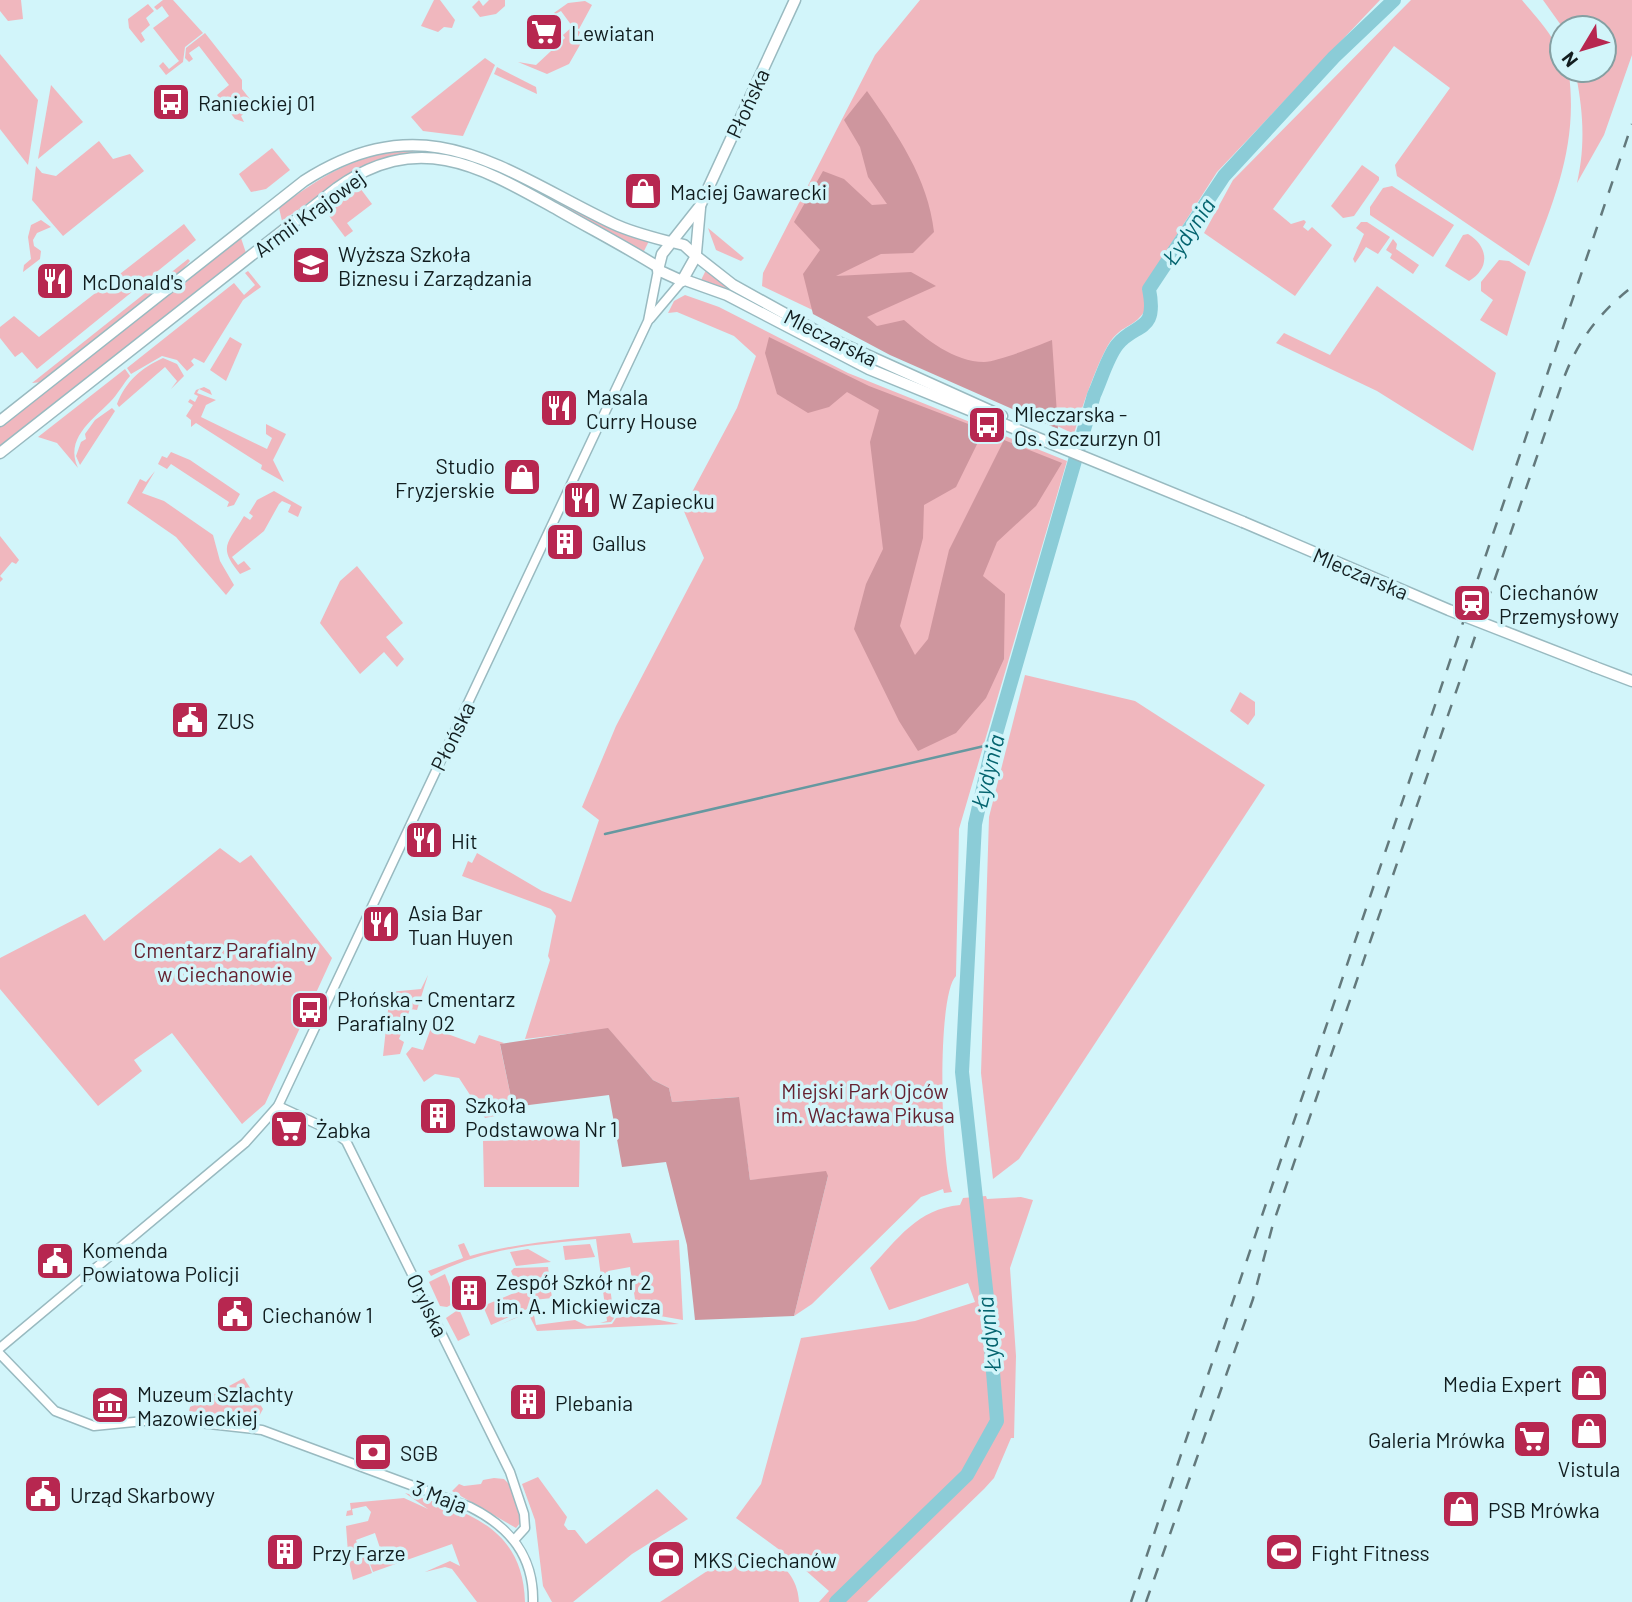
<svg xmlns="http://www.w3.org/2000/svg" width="1632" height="1602" font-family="Barlow,sans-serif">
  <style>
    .green { fill: #f0b7be }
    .forest { fill: #ce969e }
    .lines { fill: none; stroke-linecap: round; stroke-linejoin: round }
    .stream { stroke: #6698a0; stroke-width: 2.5 }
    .river { stroke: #8bccd7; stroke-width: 14 }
    .tertiary-casing { stroke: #99bac0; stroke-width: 11 }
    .primary-casing { stroke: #99bac0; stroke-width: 13 }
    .tertiary { stroke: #fff; stroke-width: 8 }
    .primary { stroke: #fff; stroke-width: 10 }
    .rail { stroke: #63797c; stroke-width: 2.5; stroke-dasharray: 12 12; stroke-linecap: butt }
    .primary-bridge-casing { stroke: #99bac0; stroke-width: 13; stroke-linecap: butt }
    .primary-bridge { stroke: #fff; stroke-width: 10 }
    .labels { text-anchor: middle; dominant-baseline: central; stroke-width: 7; stroke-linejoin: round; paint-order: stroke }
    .poi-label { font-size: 21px; fill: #111d1f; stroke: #d2f5fa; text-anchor: start }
    .street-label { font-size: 21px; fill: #111d1f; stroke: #d2f5fa }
    .park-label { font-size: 21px; fill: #652231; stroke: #d2f5fa }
    .water-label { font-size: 23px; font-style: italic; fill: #04646f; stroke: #d2f5fa }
  </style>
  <rect width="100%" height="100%" fill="#d2f5fa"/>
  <g class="green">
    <path d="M0,0H21L23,19L8,21L0,11Z"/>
    <path d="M163,0H173L203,33L185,47L183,62L166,75L159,66L163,62L169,69L179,61L153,28L169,16L162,6L157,10L154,7Z"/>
    <path d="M434,0H440L455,20L452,28L444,27L438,32L421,26Z"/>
    <path d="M479,0L483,6L489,0H505V6L496,14L480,17L472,7Z"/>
    <path d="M920,0H1380L1217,172L1142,289L1148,305C1137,327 1126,323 1113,338C1100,353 1080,413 1074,434L762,286L763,273L875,55Z"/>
    <path d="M1411,0H1522C1539,21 1562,42 1562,70H1567L1569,74C1578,147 1554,199 1529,266L1397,176L1395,165L1450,88L1394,46L1273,209L1291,224L1304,220L1306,222L1303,227L1308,231L1312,227L1332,245L1295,296L1204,233L1233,180Z"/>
    <path d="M1543,0H1632V55L1604,135L1577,183C1586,144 1583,109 1575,70H1604V28H1563Z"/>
    <path d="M585,1L592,5L579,29L572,26L561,11L544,20L568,3Z"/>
    <path d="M148,4L154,11L146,18L150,25L141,33L145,40L141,43L129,28L128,19Z"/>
    <path d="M572,27L580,32L577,40L581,43L569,64L547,74L518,62L536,65L565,38L563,35Z"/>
    <path d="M205,33L242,80V89L253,103L255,97L259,102L258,108L253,106L241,116L244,122L235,119L217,95L229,85L199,46L189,53L193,59L189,62L185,58L186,48Z"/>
    <path d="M0,54L38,100L28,165L0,129Z"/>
    <path d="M485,58L495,65L463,136L423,131L411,117Z"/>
    <path d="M497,67L536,87L537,94L494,74Z"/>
    <path d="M51,85L83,122L38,159Z"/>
    <path d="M99,141L113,159L130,154L144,171L63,236L32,200L36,166L42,173L56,176Z"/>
    <path d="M272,148L290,170L266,189L251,192L239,174Z"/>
    <path d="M415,151L352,172L282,221L279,208C318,178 362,149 415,151Z"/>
    <path d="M1362,165L1379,177V180L1354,216L1343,218L1331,206Z"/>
    <path d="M498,171L649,241L643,253Z"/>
    <path d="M1392,186L1454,225L1433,257L1370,215V207L1383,188Z"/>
    <path d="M360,188L372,204L347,223L353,231L345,237L327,213Z"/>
    <path d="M41,220L51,227L37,233L33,240L34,246L41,251L40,259L23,272L24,265L31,259L28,237L31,225Z"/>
    <path d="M1361,222H1367L1390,237L1378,254L1366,247L1355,263L1353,259L1364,234L1356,228Z"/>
    <path d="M184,224L196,240L37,369L22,352L15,357L0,338V327L14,316L39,337Z"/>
    <path d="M708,228L744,258L741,261L716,250Z"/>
    <path d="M1463,235L1468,234C1488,246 1491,268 1469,281L1445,266Z"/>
    <path d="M241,238L246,253L0,446V426Z"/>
    <path d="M1393,239L1397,244L1396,249L1419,265L1413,274L1390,258L1392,254L1386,250Z"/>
    <path d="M188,259L190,261L175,278L42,382L32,383Z"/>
    <path d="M1499,260L1509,261L1526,272L1507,336L1480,320L1493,300L1481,291V282Z"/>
    <path d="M706,270L725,285L825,341L1006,421C945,396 883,374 824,343C783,322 745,295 701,280Z"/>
    <path d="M248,271L261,287L243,300L204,363L194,358L191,361L194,365L187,371L177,360L162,356L131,374L127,368L234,283L244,295L255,285L245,273Z"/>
    <path d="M1377,286L1496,373L1473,451L1377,391L1276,343L1284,333L1330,355Z"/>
    <path d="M685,295L719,307L848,373L1067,461L959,829L956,976C936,996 941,1165 952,1192L944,1193L943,1189L921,1197L812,1304L794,1316L828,1176L750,1180L738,1097L672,1102L669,1088L653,1080L608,1029L525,1039L550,960L548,956L556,916L551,909L462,876L468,861L472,863L477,853L542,891L571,902L599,820L582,807L616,726L704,558L683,509L737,408L756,356L734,336L677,312L668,313L674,301Z"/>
    <path d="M230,337L242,344L226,381L210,370Z"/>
    <path d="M163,358L177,364L184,376L171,389L177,381L165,367L119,407L117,404C126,381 141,368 163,358Z"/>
    <path d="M125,369L130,376C123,384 118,394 110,402C90,422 65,439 78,468L57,443L38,437Z"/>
    <path d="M204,387L210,390L212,395L199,389L197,393L216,400L206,405L201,417L267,449L272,438L266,434V424L286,434L273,460L284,482L261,469L262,465L196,423L191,427V420L186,416L193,405L188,402L190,399L195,402L198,396L194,394L196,390Z"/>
    <path d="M112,408L115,411L80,465L76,456L81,442L86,439L85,434L95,420Z"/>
    <path d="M171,452L190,460L240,494L234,505L227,507L229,502L171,464L167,469L158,464L162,456L167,458Z"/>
    <path d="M155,471L142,493L164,501L213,535L220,561L234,585L226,595L176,537L127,503L140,479L146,482Z"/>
    <path d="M274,491L302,507L298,517L288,512L291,505L282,501L279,504L264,531L232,557L238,565L244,561L251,569L240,574C217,546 228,544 244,516L250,520L253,516L249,513L257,500Z"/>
    <path d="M0,536L19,560L16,564L12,562L0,576L3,579L0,582Z"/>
    <path d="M357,566L403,623L386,637L404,659L397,667L384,652L360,674L320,623L340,581Z"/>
    <path d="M1025,675L1135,701L1265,785L1019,1159L993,1179L981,1073L989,817Z"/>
    <path d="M1240,692L1255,702V715L1248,725L1230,711Z"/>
    <path d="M220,848L240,863L251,855L332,958L265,1104L242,1124L172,1033L134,1060L142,1071L98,1106L0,989V958L85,914L104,941Z"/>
    <path d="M428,975L417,1010L410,1009L399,1039L404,1042L400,1054L383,1056L390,992L421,989Z"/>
    <path d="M431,1028L475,1044L479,1035L504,1043L500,1045L513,1107L510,1113L485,1118L459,1078L435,1074L424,1082L406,1054L412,1047L423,1050Z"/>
    <path d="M546,1130L580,1131L579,1187H484L483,1141L545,1139Z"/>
    <path d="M986,1196L987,1199L1021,1197L1033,1200L1010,1268L1016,1356L1014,1438H1011L994,1478L984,1489L867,1602H819L829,1591L796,1562L736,1518L761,1484L801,1338L915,1321L975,1302L968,1283L889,1310L870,1268C898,1239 917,1209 960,1205L963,1198Z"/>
    <path d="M630,1233L633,1243L679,1240L683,1320L637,1312L630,1267L608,1271L614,1318L611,1322L600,1323L607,1321L596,1239C537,1244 484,1248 431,1276L428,1271L463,1258L458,1245L464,1243L470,1256C522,1241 576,1239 630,1233Z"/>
    <path d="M590,1244L595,1257L565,1260L563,1246Z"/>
    <path d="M528,1249L551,1262L516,1266L510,1252Z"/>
    <path d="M548,1267L552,1298L534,1300V1306L491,1325L483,1306L519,1291L511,1271L514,1268Z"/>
    <path d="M445,1274L456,1302L447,1307L440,1306L429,1282Z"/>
    <path d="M459,1309L470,1335L458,1341L446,1318Z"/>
    <path d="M533,1310L536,1325L575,1320L587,1326L612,1324L616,1318L635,1315L679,1324L537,1331L528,1313L499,1325Z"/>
    <path d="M244,1378L263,1409L258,1418L250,1420L189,1411L190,1407Z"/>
    <path d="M538,1477L567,1517L564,1525L568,1530H575L586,1544L657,1489L688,1519L632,1554L573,1602H552L543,1586L535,1520L522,1484Z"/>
    <path d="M494,1478L504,1479L510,1485L521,1522L516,1528L452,1491L459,1484L464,1486L481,1484L483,1480Z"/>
    <path d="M405,1493C467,1511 523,1527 525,1602H477L452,1569L445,1567L425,1572L450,1561L460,1566L452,1544L373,1572L367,1556L381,1551L375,1533L356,1540L359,1549L348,1553L346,1526L368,1521L371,1512L366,1506L352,1509L353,1515L346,1516L347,1511L351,1510L350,1503L404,1498L428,1509Z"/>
    <path d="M746,1552C775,1555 797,1571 799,1602H660L730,1556Z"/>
    <path d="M366,1556L372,1573L353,1580L349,1562Z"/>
  </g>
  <g class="forest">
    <path d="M867,91C897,134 928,178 934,232L913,253L881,254L836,276L911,272L936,286L867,317L877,326L904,320C926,339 954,362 984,362C999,361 1037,346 1052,340L1058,429L890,355L813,314L803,274L820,250L794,222L823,171L844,179L872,205L887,204L868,177L860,147L844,120Z"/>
    <path d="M769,337L869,386L984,430L956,487L924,505L923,538L900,626L915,655L928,639L949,550L1004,440L1062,463L1036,506L997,542L983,576L1005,594L1004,659L986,698L956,733L918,751L899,721L854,629L866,584L883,549L870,442L879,410L847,392L829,407L808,413L777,394L765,353Z"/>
    <path d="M608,1028L653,1080L669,1088L672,1102L739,1097L750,1180L826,1171L828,1176L794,1316L695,1320L687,1245L666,1162L622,1167L609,1095L513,1107L500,1044Z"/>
  </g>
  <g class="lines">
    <path class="stream" d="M605,834L993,744"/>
    <path class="river" d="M836,1602L967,1475L997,1421L987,1298L962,1072L975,824L993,744L1094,395C1101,380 1107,358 1117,345C1135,322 1158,334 1149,289L1224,176L1334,57L1394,0"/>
    <defs>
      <g id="tertiary">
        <path d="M650,319L682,281"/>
        <path d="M278,1106L334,1132L346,1141L510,1472L524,1514L525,1528L515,1539"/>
        <path d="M0,1348L245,1143L278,1106L648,321L658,270"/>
        <path d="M0,1354L55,1411L94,1426L164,1419L262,1430L470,1507C510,1527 534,1556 533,1602"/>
      </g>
      <g id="primary">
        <path d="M672,242L684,245L696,256L682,281L658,270L662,254L700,206L795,0"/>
        <path d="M696,253L700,208"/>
        <path d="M696,256L733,285L827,337L1002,416"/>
        <path d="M685,280L727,295L869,369L1243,522"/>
        <path d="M0,421L304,181C428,102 503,171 614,224C631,232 651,237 670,242"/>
        <path d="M0,453L337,188C420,128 484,169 560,211C593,230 626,247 658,267"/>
        <path d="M1595,667L1632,681"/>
      </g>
    </defs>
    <use href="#tertiary" class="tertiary-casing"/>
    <use href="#primary" class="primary-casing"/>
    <use href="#tertiary" class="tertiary"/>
    <use href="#primary" class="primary"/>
    <g class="rail">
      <path d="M1131,1602L1632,124"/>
      <path d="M1146,1602L1253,1299L1273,1224L1565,375C1579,339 1601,311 1632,287"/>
    </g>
    <defs>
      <path id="primary-bridge" d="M1243,522L1449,610L1595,667"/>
    </defs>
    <use href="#primary-bridge" class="primary-bridge-casing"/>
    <use href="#primary-bridge" class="primary-bridge"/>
  </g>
  <defs>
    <symbol id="supermarket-square" viewBox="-11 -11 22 22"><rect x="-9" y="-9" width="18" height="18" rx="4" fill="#b72750" stroke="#d2f5fa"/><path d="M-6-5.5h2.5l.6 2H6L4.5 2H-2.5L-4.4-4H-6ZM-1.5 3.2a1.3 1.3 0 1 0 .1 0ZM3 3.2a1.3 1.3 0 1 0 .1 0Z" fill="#fff"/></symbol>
    <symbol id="bus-square" viewBox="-11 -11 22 22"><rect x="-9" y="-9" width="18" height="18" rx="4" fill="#b72750" stroke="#d2f5fa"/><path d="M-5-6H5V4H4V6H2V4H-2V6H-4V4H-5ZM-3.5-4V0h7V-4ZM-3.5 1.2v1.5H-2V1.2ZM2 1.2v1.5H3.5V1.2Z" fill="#fff"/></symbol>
    <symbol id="shop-square" viewBox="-11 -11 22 22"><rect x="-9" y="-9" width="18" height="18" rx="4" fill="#b72750" stroke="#d2f5fa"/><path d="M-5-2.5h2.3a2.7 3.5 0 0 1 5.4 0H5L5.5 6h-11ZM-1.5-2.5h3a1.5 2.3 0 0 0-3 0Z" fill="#fff"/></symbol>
    <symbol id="university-square" viewBox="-11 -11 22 22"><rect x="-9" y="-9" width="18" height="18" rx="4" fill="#b72750" stroke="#d2f5fa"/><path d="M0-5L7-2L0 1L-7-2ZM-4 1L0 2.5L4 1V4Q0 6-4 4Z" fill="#fff"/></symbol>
    <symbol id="restaurant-square" viewBox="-11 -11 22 22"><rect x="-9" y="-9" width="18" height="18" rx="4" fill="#b72750" stroke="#d2f5fa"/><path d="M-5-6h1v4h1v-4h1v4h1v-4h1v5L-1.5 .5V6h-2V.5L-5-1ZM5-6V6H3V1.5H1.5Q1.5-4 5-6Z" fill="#fff"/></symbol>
    <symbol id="building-square" viewBox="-11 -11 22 22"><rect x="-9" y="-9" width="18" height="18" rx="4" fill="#b72750" stroke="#d2f5fa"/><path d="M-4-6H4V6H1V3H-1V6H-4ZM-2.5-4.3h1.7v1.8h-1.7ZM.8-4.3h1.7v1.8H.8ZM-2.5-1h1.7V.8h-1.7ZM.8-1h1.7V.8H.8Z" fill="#fff"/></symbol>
    <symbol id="station-square" viewBox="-11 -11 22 22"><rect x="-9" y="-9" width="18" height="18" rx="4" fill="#b72750" stroke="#d2f5fa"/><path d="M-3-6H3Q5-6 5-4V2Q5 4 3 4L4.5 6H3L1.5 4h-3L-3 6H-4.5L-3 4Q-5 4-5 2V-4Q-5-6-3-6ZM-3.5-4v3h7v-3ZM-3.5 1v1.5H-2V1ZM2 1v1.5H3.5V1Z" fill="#fff"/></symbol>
    <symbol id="civic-square" viewBox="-11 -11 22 22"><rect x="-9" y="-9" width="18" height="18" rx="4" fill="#b72750" stroke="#d2f5fa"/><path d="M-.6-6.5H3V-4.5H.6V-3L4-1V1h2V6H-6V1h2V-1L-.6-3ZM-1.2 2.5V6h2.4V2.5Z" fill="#fff"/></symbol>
    <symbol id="museum-square" viewBox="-11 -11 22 22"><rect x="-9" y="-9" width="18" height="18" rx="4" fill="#b72750" stroke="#d2f5fa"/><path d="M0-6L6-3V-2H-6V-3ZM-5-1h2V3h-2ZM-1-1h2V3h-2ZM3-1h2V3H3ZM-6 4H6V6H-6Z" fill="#fff"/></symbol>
    <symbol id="bank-square" viewBox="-11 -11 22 22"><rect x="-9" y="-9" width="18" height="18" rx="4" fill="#b72750" stroke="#d2f5fa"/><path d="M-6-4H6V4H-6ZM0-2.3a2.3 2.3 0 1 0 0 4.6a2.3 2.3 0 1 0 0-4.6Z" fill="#fff"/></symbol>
    <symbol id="stadium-square" viewBox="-11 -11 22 22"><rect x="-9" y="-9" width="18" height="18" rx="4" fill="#b72750" stroke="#d2f5fa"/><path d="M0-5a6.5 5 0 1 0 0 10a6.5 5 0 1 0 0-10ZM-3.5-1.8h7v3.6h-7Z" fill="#fff"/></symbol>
  </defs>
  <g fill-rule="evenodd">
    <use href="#supermarket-square" x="522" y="10" width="44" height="44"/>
    <use href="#bus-square" x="149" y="80" width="44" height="44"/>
    <use href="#shop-square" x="621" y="169" width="44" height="44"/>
    <use href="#university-square" x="289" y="243" width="44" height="44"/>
    <use href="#restaurant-square" x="33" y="259" width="44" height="44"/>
    <use href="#restaurant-square" x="537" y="386" width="44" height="44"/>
    <use href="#bus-square" x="965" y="403" width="44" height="44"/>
    <use href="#shop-square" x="500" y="455" width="44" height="44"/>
    <use href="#restaurant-square" x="560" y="478" width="44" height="44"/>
    <use href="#building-square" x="543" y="520" width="44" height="44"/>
    <use href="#station-square" x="1450" y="581" width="44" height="44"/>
    <use href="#civic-square" x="168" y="698" width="44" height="44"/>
    <use href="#restaurant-square" x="402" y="818" width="44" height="44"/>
    <use href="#restaurant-square" x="359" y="902" width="44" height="44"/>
    <use href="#bus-square" x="288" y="988" width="44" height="44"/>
    <use href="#building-square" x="416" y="1094" width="44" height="44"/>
    <use href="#supermarket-square" x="267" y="1107" width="44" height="44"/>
    <use href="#civic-square" x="33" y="1239" width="44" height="44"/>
    <use href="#building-square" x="447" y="1271" width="44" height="44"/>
    <use href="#civic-square" x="213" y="1292" width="44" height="44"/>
    <use href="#shop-square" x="1567" y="1361" width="44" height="44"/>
    <use href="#building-square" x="506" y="1380" width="44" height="44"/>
    <use href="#museum-square" x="88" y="1383" width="44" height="44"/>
    <use href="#shop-square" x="1567" y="1409" width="44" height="44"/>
    <use href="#supermarket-square" x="1510" y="1417" width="44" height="44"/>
    <use href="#bank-square" x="351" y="1430" width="44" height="44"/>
    <use href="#civic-square" x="21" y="1472" width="44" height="44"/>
    <use href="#shop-square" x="1439" y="1487" width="44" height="44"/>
    <use href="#building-square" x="263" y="1530" width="44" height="44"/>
    <use href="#stadium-square" x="1262" y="1530" width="44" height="44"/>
    <use href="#stadium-square" x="644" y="1537" width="44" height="44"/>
  </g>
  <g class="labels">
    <g class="poi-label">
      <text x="571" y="32">Lewiatan</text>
      <text x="198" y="102">Ranieckiej 01</text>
      <text x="670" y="191">Maciej Gawarecki</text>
      <text x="338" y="253">Wyższa Szkoła<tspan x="338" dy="24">Biznesu i Zarządzania</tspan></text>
      <text x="82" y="281">McDonald's</text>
      <text x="586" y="396">Masala<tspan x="586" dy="24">Curry House</tspan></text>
      <text x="1014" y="413">Mleczarska -<tspan x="1014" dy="24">Os. Szczurzyn 01</tspan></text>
      <text x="495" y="465" text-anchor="end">Studio<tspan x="495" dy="24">Fryzjerskie</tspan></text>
      <text x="609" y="500">W Zapiecku</text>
      <text x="592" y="542">Gallus</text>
      <text x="1499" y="591">Ciechanów<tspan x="1499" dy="24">Przemysłowy</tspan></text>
      <text x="217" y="720">ZUS</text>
      <text x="451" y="840">Hit</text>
      <text x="408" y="912">Asia Bar<tspan x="408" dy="24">Tuan Huyen</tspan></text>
      <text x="337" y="998">Płońska - Cmentarz<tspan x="337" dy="24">Parafialny 02</tspan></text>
      <text x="465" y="1104">Szkoła<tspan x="465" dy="24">Podstawowa Nr 1</tspan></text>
      <text x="316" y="1129">Żabka</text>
      <text x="82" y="1249">Komenda<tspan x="82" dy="24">Powiatowa Policji</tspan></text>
      <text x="496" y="1281">Zespół Szkół nr 2<tspan x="496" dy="24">im. A. Mickiewicza</tspan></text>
      <text x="262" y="1314">Ciechanów 1</text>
      <text x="1562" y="1383" text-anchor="end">Media Expert</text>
      <text x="137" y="1393">Muzeum Szlachty<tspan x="137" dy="24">Mazowieckiej</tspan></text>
      <text x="555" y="1402">Plebania</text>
      <text x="1505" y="1439" text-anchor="end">Galeria Mrówka</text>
      <text x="400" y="1452">SGB</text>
      <text x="1589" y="1468" text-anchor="middle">Vistula</text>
      <text x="70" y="1494">Urząd Skarbowy</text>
      <text x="1488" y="1509">PSB Mrówka</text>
      <text x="312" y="1552">Przy Farze</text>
      <text x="1311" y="1552">Fight Fitness</text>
      <text x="693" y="1559">MKS Ciechanów</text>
    </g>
    <g class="street-label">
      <text transform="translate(747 103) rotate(-65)">Płońska</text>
      <text transform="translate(309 213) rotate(-36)">Armii Krajowej</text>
      <text transform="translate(831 337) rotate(27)">Mleczarska</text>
      <text transform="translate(1361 573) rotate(23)">Mleczarska</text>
      <text transform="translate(452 736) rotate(-64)">Płońska</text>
      <text transform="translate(428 1305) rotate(64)">Orylska</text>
      <text transform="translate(440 1496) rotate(21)">3 Maja</text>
    </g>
    <g class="park-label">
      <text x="225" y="949">Cmentarz Parafialny<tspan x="225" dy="24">w Ciechanowie</tspan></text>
      <text x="865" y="1090">Miejski Park Ojców<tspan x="865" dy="24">im. Wacława Pikusa</tspan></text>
    </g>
    <g class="water-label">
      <text transform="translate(1188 231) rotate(-56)">Łydynia</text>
      <text transform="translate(987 771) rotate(-76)">Łydynia</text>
      <text transform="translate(988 1334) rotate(-96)">Łydynia</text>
    </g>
  </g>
  <g transform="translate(1583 49) rotate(232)"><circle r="33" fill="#d2f5fa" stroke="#859fa2" stroke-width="2"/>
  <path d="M0-5L12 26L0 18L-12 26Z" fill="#b72750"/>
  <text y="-10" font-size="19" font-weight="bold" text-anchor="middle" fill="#111d1f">N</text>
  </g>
</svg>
